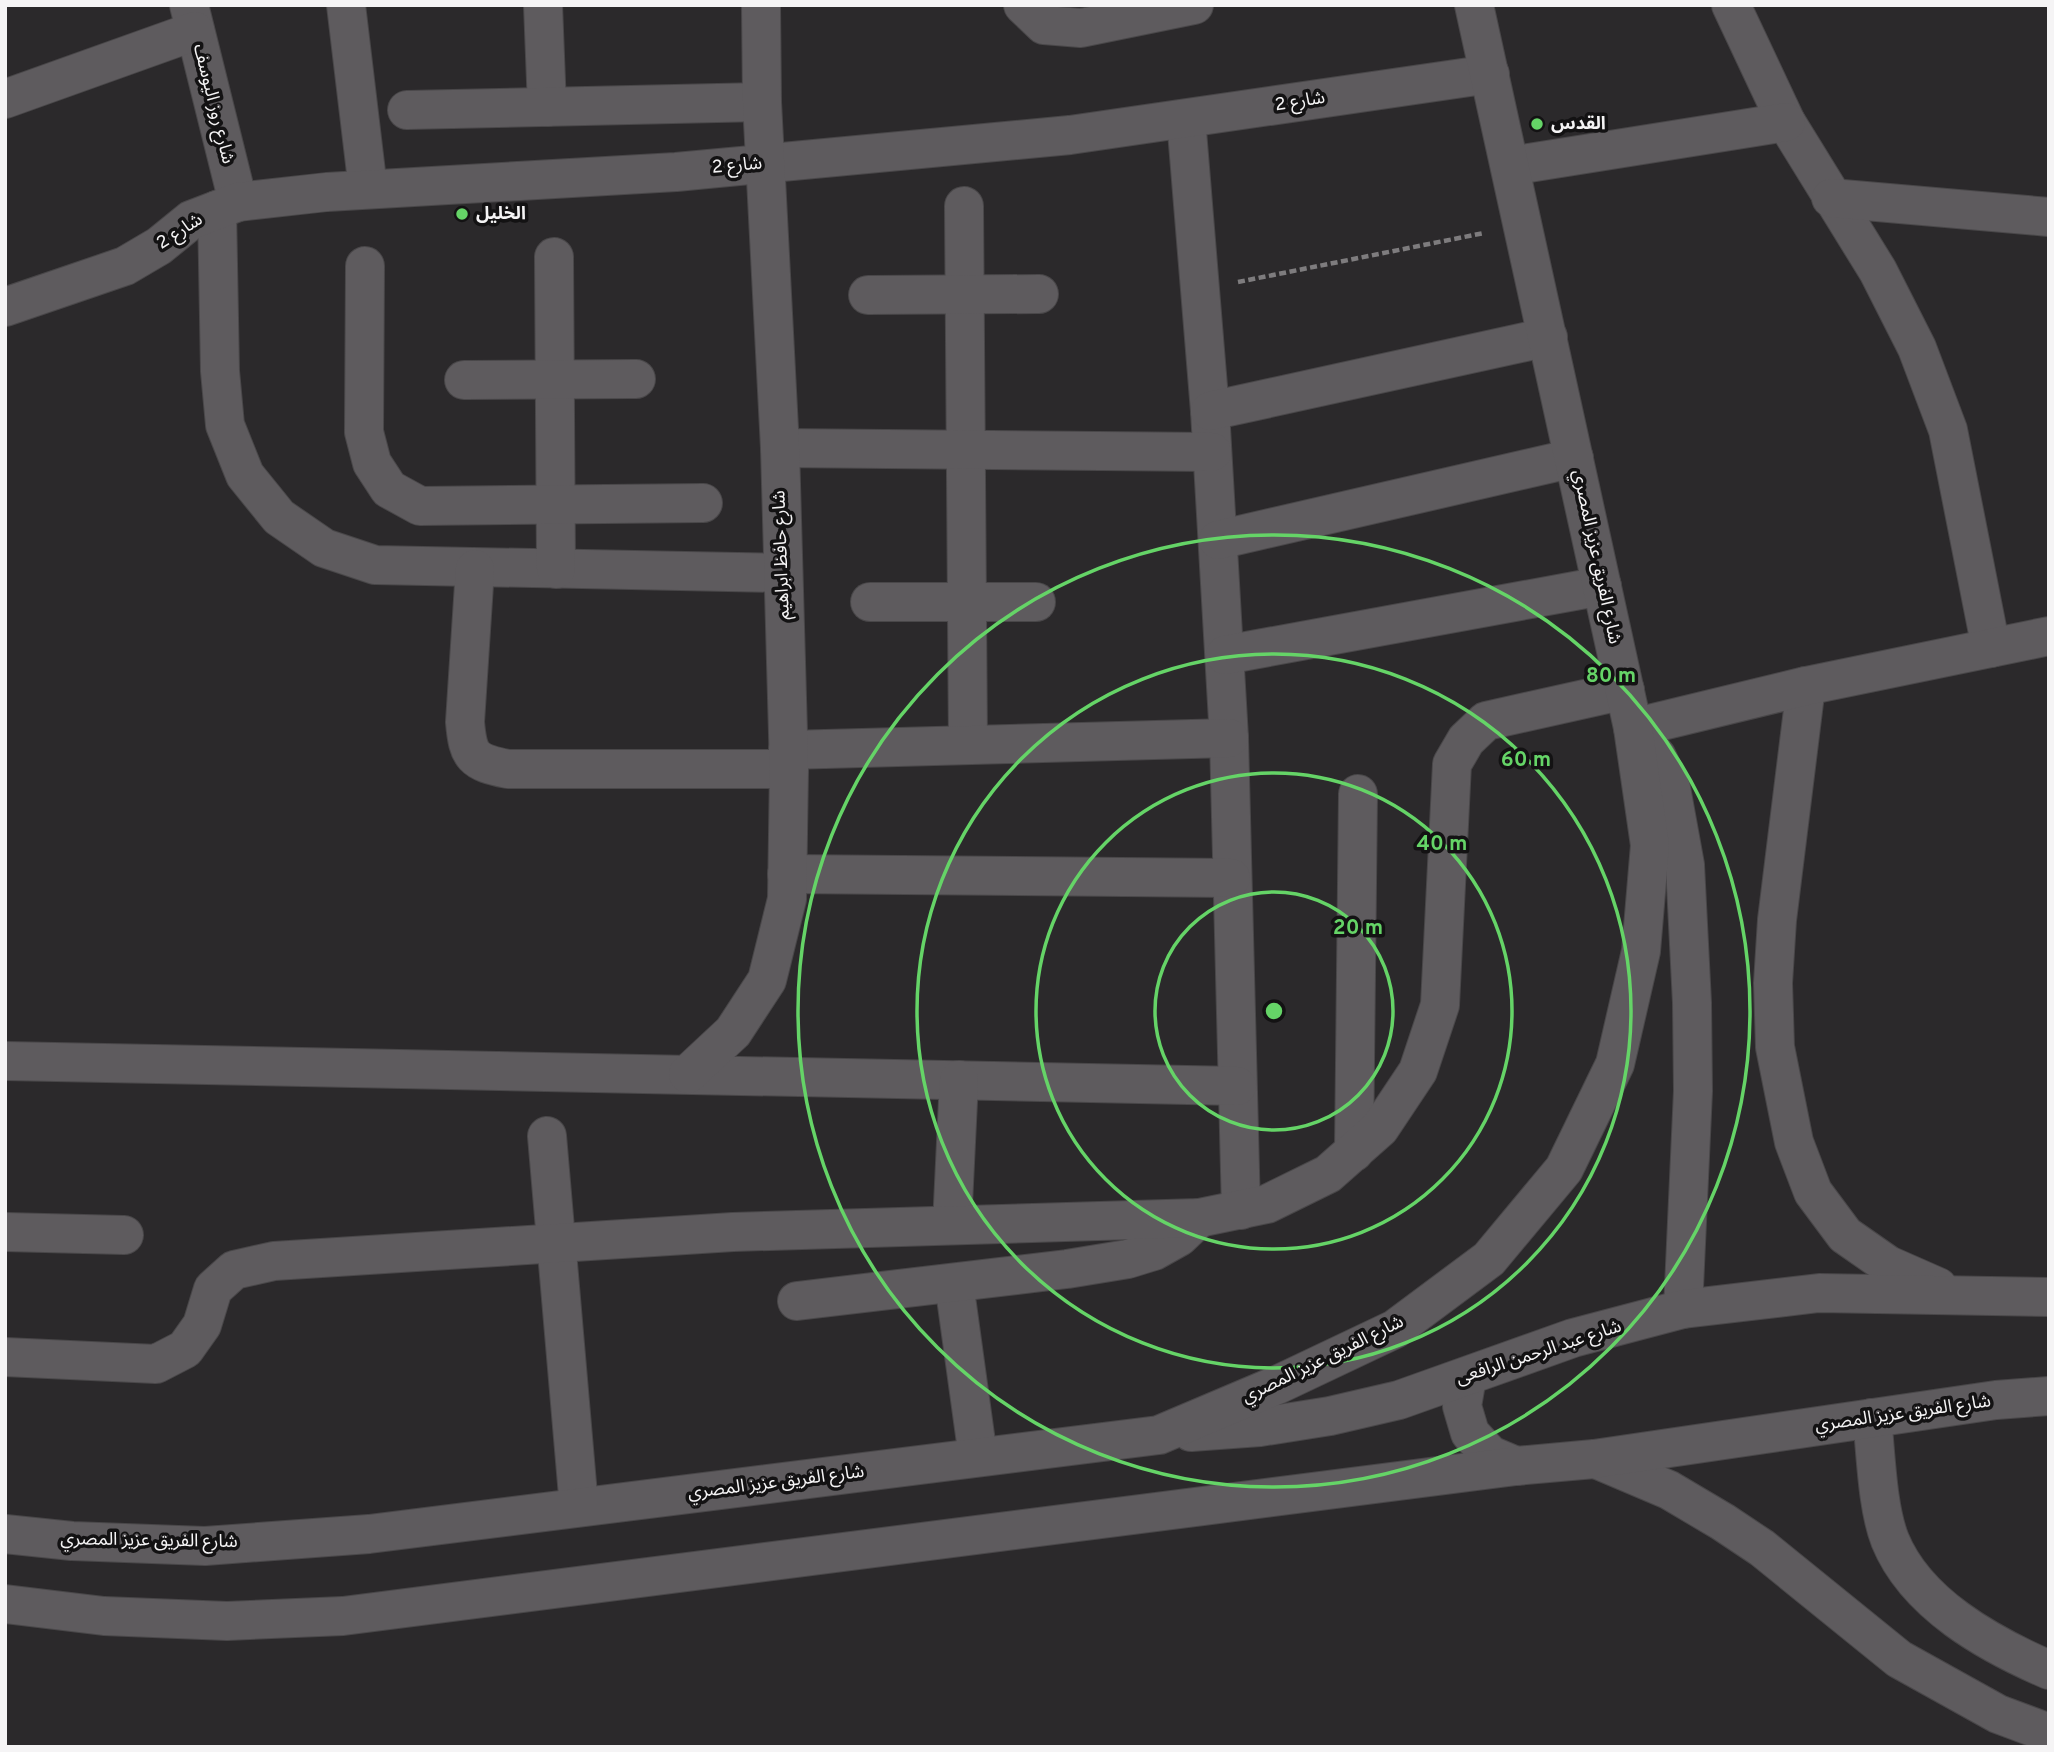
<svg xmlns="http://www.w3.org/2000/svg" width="2054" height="1752" font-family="Overpass,'Noto Sans Arabic',sans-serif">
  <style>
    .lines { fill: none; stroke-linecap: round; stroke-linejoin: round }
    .minor-casing { stroke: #494749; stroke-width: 40 }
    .path { stroke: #7e7c7e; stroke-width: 4.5; stroke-dasharray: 7 3.5; stroke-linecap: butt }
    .minor { stroke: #5e5b5e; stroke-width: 38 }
    .ring { fill: none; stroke: #65d467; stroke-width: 3.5 }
    .poi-dot { fill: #65d467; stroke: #131213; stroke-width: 2.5 }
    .labels { text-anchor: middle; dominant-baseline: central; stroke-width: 7; stroke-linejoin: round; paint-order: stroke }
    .street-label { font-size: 18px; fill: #f5f4f5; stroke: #131213 }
    .poi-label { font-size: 18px; font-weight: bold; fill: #f5f4f5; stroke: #131213; text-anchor: start }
    .centre { fill: #65d467; stroke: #131213; stroke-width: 3.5 }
    .ring-label { font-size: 21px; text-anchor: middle; font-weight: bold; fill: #65d467; stroke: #131213; stroke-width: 7; stroke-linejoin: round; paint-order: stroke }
  </style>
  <rect width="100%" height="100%" fill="#2b292b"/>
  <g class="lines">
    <defs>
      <g id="minor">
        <path d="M189,5L238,202"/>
        <path d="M346,5L368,189"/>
        <path d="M543,5L547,107"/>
        <path d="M1023,5L1044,25L1081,28L1194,5"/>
        <path d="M1731,5L1786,122L1878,271L1917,348L1948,430L1991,648"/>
        <path d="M5,99L195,31"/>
        <path d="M407,110L762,102"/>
        <path d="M1186,119L1210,411L1229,738L1241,1210"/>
        <path d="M1510,166L1786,122"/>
        <path d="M1831,198L2049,217"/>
        <path d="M964,206L968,745"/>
        <path d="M217,210L220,371L225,425L245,475L279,517L324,548L375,565L783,573"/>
        <path d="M554,257L556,569"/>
        <path d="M365,266L364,432L372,463L389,489L420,506L703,503"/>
        <path d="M868,295L1039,294"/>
        <path d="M5,307L125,266L159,246L191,220L238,202L327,192L676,172L1070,135L1490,74"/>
        <path d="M464,380L636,379"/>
        <path d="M1210,411L1548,337"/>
        <path d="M780,448L1212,452"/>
        <path d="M1218,540L1574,458"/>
        <path d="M475,569L465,722C468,757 473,762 508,769H789"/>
        <path d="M870,602H1036"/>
        <path d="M1225,655L1602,586"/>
        <path d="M1806,686L1777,920L1773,983L1775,1047L1794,1142L1813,1192L1845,1235L1888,1265L1938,1287"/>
        <path d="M1633,728L1806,686L2049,636"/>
        <path d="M1641,738L1657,757L1671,788L1685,865L1692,1003L1693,1091L1683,1309"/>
        <path d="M788,750L1229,738"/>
        <path d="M787,874L1231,878"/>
        <path d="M5,1061L1237,1086"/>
        <path d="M688,1074L733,1032L767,980L787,899L789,769L780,448L762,102L761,5"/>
        <path d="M547,1136L579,1507"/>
        <path d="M1354,1152L1358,794"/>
        <path d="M952,1225L959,1080"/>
        <path d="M5,1232L124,1235"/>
        <path d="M954,1283L978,1457"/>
        <path d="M797,1301L1067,1269L1128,1259L1154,1251L1179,1237L1199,1218"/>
        <path d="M5,1357L156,1364L185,1349L202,1325L213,1289L234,1270L274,1261L733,1232L1199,1218L1267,1204L1328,1174L1380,1128L1418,1071L1440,1005L1452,764L1466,740L1486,721L1625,690"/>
        <path d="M1467,1377L1462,1406L1470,1433L1490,1455L1516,1466"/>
        <path d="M1872,1418C1876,1454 1877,1507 1890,1540C1916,1604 1989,1644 2049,1670"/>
        <path d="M1191,1432L1260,1427L1330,1416L1399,1400L1573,1338L1683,1309L1819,1293L2049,1297"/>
        <path d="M1596,1459L1669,1490L1723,1522L1762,1548L1899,1659L1998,1714L2049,1733"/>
        <path d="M5,1534L72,1541L205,1546L369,1534L1159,1435L1277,1385L1395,1329L1489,1259L1564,1169L1615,1064L1641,951L1650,845L1633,728L1474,5"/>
        <path d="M5,1604L104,1616L227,1621L343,1616L1516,1466L1594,1459L1996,1400L2049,1396"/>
      </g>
    </defs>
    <use href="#minor" class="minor-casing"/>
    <path class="path" d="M1238,282L1484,233"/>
    <use href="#minor" class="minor"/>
  </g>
  <g class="ring">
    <circle cx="1274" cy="1011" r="119"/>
    <circle cx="1274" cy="1011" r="238"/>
    <circle cx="1274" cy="1011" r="357"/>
    <circle cx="1274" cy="1011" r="476"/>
  </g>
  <g class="poi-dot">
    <circle cx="1537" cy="124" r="7"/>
    <circle cx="462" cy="214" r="7"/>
  </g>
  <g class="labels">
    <g class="street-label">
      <text transform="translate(1300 102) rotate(-9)">شارع 2</text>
      <text transform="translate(213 104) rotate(76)">شارع روز اليوسف</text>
      <text transform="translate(737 166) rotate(-5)">شارع 2</text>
      <text transform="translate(180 232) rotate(-33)">شارع 2</text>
      <text transform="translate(782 555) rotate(-92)">شارع حافظ ابراهيم</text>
      <text transform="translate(1596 557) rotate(78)">شارع الفريق عزيز المصري</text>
      <text transform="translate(1539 1353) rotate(-18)">شارع عبد الرحمن الرافعى</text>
      <text transform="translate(1323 1360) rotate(-26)">شارع الفريق عزيز المصري</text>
      <text transform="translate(1903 1414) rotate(-8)">شارع الفريق عزيز المصري</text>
      <text transform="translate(776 1483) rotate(-7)">شارع الفريق عزيز المصري</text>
      <text transform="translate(149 1541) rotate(1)">شارع الفريق عزيز المصري</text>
    </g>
    <g class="poi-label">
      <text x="1551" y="124">القدس</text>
      <text x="476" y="214">الخليل</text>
    </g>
  </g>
  <circle cx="1274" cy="1011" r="10" class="centre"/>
  <g class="ring-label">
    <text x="1611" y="682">80 m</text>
    <text x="1526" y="766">60 m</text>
    <text x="1442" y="850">40 m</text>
    <text x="1358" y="934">20 m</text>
  </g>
  <rect width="2054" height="1752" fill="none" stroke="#f5f4f5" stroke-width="14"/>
</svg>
